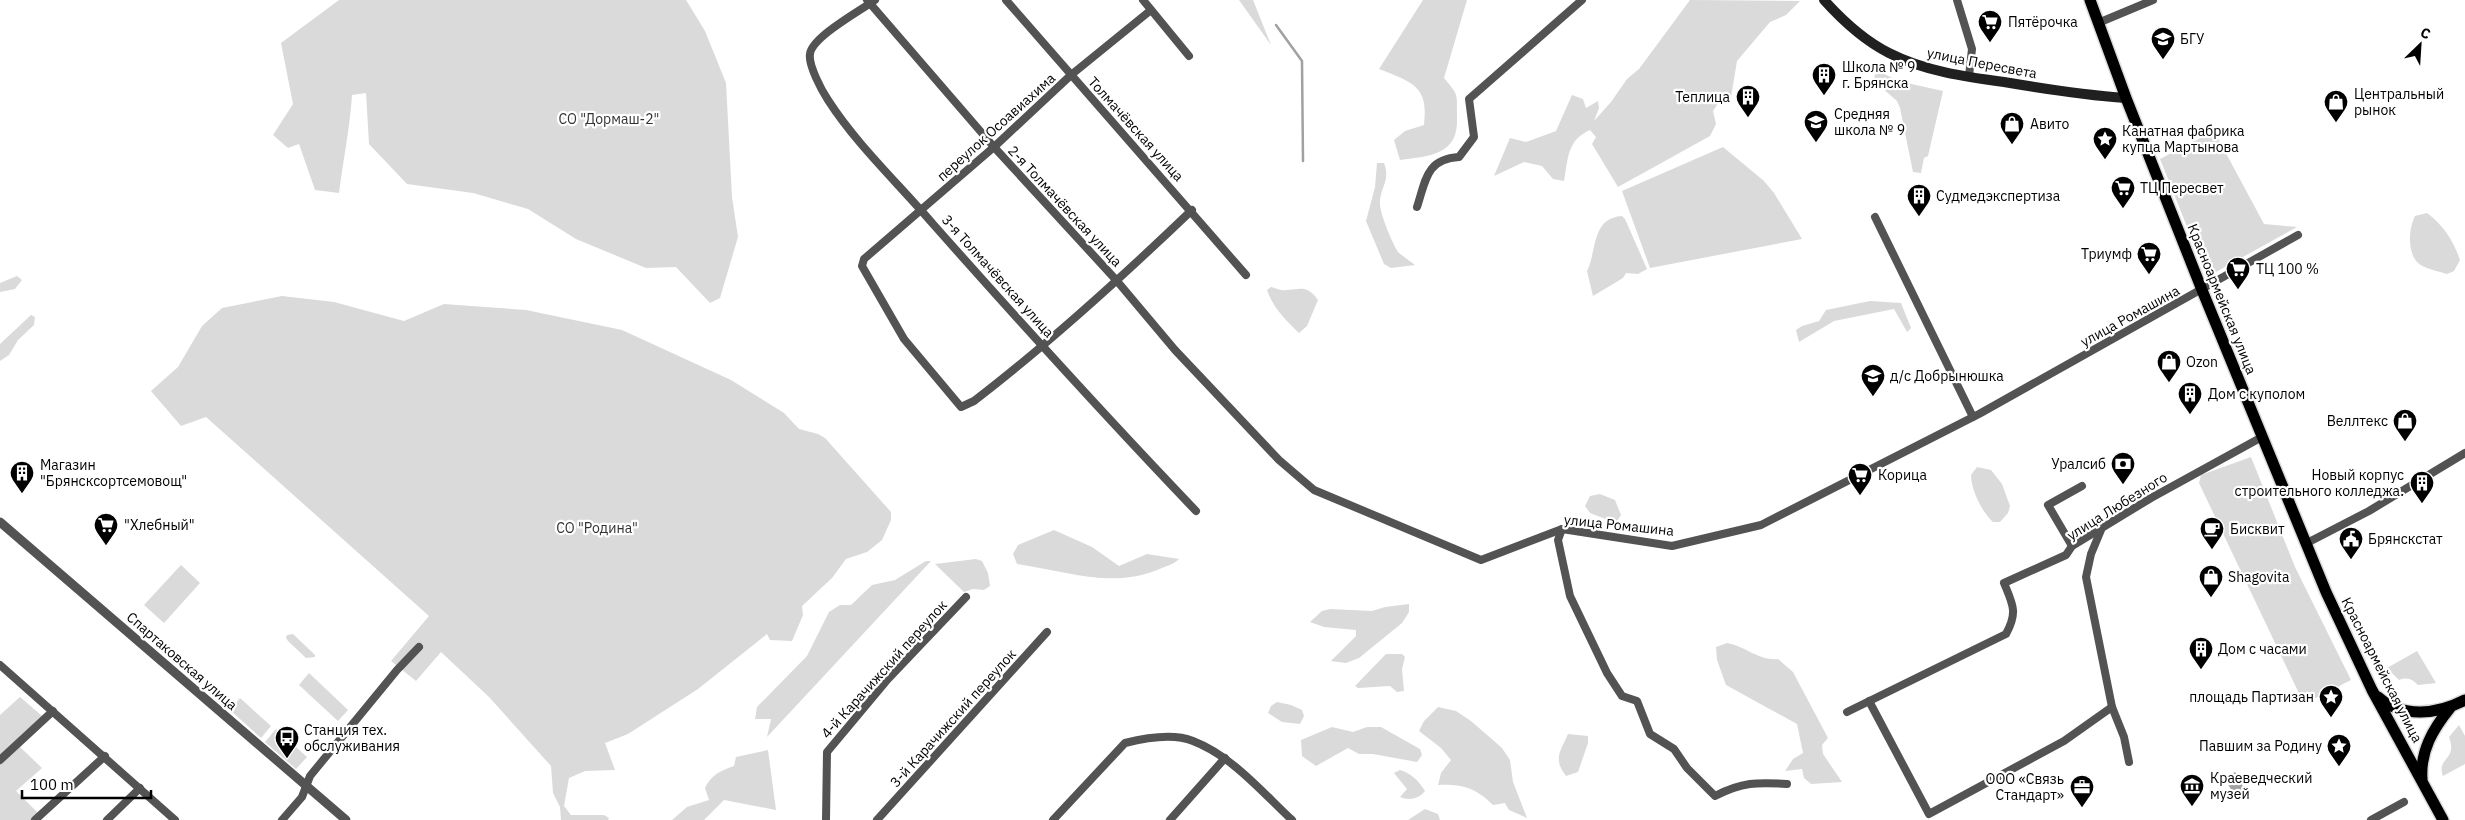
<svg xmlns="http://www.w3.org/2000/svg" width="2465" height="820" font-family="'IBM Plex Sans',sans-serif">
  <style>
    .green { fill: #dadada }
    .water { fill: #a1a1a1 }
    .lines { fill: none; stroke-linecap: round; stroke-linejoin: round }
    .stream { stroke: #a1a1a1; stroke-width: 2.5 }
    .primary-casing { stroke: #dbdbdb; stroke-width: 14 }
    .minor { stroke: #535353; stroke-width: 8 }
    .tertiary { stroke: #535353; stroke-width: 9 }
    .secondary { stroke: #202020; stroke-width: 10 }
    .primary { stroke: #000; stroke-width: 11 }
    .labels { text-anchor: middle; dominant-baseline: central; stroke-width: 4.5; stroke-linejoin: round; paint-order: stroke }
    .poi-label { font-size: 14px; fill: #000; stroke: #fff; text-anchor: start }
    .street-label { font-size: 14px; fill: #000; stroke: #fff }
    .park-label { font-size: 14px; fill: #313131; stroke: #fff }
  </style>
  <rect width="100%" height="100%" fill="#fff"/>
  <g class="green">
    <path d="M339,0H686L705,31L726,83L732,197L738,237L720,298L710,303L676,267L646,268L576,239L528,209L473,193L407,184L369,144L366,93L352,95C350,128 343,160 339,193L315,190L299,144L288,148L273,135L293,104L281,43Z"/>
    <path d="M1239,0H1253L1271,45Z"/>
    <path d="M1423,0H1467L1444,78C1459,96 1457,93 1457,117C1459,155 1430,156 1400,160L1394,140L1405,131L1424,125C1429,86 1412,82 1379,69Z"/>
    <path d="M1690,0L1800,1L1786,15L1770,22L1737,61L1730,103L1719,102L1713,111L1716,124L1710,136L1618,187L1592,144L1596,137L1590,130C1567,140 1568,159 1564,181L1553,179L1542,166L1524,162L1494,176L1510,138L1526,142L1556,131L1572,95L1583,99L1586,108L1598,101L1599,108L1594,121L1611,102L1627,79L1639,69Z"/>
    <path d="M1877,70L1898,81L1943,91L1928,156L1924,158L1921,173L1913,172L1900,108L1897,101L1873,80Z"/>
    <path d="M2214,131L2264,224L2297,227L2207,277L2160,159Z"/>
    <path d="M1723,147L1764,181L1774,193L1802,239L1650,268L1622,191Z"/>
    <path d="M1377,163H1384C1391,182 1379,188 1380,205C1380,213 1394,248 1399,253C1404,257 1410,261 1415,265L1391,268L1384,264L1366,221L1375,187Z"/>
    <path d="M2427,213C2444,226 2453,240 2460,260L2454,271L2447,274C2438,271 2424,269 2417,262C2407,251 2409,227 2415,216Z"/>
    <path d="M1622,216L1625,219L1647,269L1638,274L1626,273L1623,278L1593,296L1587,271C1597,252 1591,218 1622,216Z"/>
    <path d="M17,276L22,280L15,289L0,292V283Z"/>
    <path d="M1271,287C1275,288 1281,291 1286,290C1302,289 1307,285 1318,300L1307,326L1299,333C1286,320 1273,308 1267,290Z"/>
    <path d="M282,296L334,302L404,321L444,304L526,310L622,330L731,380L784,413L799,429L818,434L825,438L891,512V520L882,540L867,552L846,559L832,578L802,606L803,615L792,641L770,640L767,634L698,689L628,734L605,743L615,770L585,771L569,778L564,806L571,815H604L609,818L608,820H561L560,807L553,793L551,766L489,697L441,652L416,681L391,661L429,616L206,417L181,426L151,391L178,367L202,326L222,308Z"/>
    <path d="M1870,301L1901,303L1911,328L1907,332L1894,309L1834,321L1799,342L1796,330L1802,326L1819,321L1826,310Z"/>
    <path d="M31,315L35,317L34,325L18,340L9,355L0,361V344Z"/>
    <path d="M2251,457L2295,567L2351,680L2304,704L2199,483L2201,475Z"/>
    <path d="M1977,467L1991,470L2002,484L2010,506L2008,513L2000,522H1993C1982,512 1971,490 1971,475Z"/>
    <path d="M1600,494L1615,500L1621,515L1616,523L1590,513L1585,506L1590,496Z"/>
    <path d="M1054,530L1092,547L1119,566L1147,554L1179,559C1174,564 1169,565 1162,568C1114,590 1066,571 1017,564L1013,554L1018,545Z"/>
    <path d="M976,559L982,561L988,573L990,586L984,590L973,589L964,592L935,564Z"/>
    <path d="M926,561H931L767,737L771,719H755L757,707L807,656L829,612L840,605H851L872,585L895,580Z"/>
    <path d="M181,565L200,583L164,623L144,605Z"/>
    <path d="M1409,604V612L1402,623L1359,658L1346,663L1331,661L1356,636V630L1324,627L1310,622L1322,611L1330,609L1372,611L1385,607Z"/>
    <path d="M293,634L315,655V657L306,658L288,641L286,638L287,635Z"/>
    <path d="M1727,643C1745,646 1759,661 1778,659L1793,672L1828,738L1822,745L1823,754L1842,782L1811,784L1804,778L1802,769L1785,771L1793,759L1803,753L1797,724L1726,685L1717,660L1716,647Z"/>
    <path d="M2417,651L2436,683L2418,685C2412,679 2408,677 2399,680L2387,668Z"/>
    <path d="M1386,654H1402L1405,657L1402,669L1404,691L1397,692L1390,686L1358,688L1355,686Z"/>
    <path d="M309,673L348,710L338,721L299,685Z"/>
    <path d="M20,697L48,721L20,747L42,768L16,791L38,813L31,820H0V715Z"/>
    <path d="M240,698L271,726L261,738L230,710Z"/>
    <path d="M1277,702L1291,705L1302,710L1304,716L1300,724L1282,722L1268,713L1271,706Z"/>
    <path d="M1438,707L1456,711L1471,721L1502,748L1510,760L1513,782L1527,818L1509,810L1505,803L1493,805C1476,788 1462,784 1438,785L1441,773L1451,760L1441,748L1419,731L1424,721Z"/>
    <path d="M2459,725L2465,736V764L2443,776C2436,757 2458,761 2449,737Z"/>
    <path d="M1332,727L1353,732L1367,727H1381L1420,749L1422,755L1417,762L1373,754H1359L1348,748L1316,766L1302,756L1301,740Z"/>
    <path d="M276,729L307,757L296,769L265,742Z"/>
    <path d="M1568,734L1588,736V743L1578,772L1566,776C1553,759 1560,752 1568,734Z"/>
    <path d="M768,750L776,810L724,800L704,820H672L687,807L709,800L705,788C711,775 720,771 734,766L736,757Z"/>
    <path d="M1400,770C1412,774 1418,780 1425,791C1419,799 1409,801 1400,797L1407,789L1394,773Z"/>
    <path d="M1425,809L1438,814L1440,820H1408Z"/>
  </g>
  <path class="water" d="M2235,772L2246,792L2235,798L2225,778Z"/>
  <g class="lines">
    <path class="stream" d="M1276,25L1302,61L1303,161"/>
    <defs>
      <g id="primary">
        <path d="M2090,0L2126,98L2202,290L2326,592L2372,690L2443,820"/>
        <path d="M2378,697C2403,719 2438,714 2465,700"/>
        <path d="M2422,779C2420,751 2433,729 2450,708"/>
      </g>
    </defs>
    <use href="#primary" class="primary-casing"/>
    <g class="minor">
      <path d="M867,0L994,147L1117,281L1175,350L1279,460L1314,490L1481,560L1562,529L1672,546L1761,525L1979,414L2298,235"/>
      <path d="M875,0C860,11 812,37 810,54C808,65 822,91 828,100C857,145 898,183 933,224C1019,321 1106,417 1196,511"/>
      <path d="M1006,0L1246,275"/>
      <path d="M1143,0L1189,56"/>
      <path d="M1957,0L1972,49L1969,76"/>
      <path d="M1151,10L1071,75L994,147L864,259L862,266L904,339L961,407L974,401C1051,342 1122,277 1192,210"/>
      <path d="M2098,23L2153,0"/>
      <path d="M1417,207C1426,180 1426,159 1459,157L1474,137L1469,99L1582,0"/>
      <path d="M1875,217L1973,417"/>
      <path d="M1562,529L1558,540L1570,596L1607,673L1622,696L1637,701L1650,734L1674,749L1687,768L1715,796C1742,782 1757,782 1787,784"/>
      <path d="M2101,530L2091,554L2086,577L2112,707L2124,737L2129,762"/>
      <path d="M2305,544L2369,511L2465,453"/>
      <path d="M2072,546L2048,505L2082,486"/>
      <path d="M0,665L175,820"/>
      <path d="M1869,701L1929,814L2064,741L2112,707"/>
      <path d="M1847,712L2006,634C2018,612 2013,605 2004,583L2066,555L2072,546L2151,498L2262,437"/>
      <path d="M0,760L53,711"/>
      <path d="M35,820L105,756"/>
      <path d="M107,820L140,788"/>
      <path d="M282,820L302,797L310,776L397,670L419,647"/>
      <path d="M826,820L827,752L888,679L966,597"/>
      <path d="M877,820L1047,632"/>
      <path d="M1053,820L1125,743C1145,738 1173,733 1193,741C1232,756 1262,792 1292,820"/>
      <path d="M1170,820L1225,758"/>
      <path d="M2371,820L2404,802"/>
    </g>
    <path class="tertiary" d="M0,522L346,820"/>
    <path class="secondary" d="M1824,0C1842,20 1865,41 1889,53C1924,71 1966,77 2004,82C2045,89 2085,95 2126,98"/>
    <use href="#primary" class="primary"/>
  </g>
  <defs>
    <symbol id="supermarket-pin" viewBox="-11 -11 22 30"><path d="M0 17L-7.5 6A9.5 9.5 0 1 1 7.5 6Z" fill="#000" stroke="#fff"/><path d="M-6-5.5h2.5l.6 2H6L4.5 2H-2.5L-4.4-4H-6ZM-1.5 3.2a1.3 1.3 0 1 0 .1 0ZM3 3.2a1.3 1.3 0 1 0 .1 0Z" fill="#fff"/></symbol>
    <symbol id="university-pin" viewBox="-11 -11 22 30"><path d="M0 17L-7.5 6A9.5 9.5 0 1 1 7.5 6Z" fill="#000" stroke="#fff"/><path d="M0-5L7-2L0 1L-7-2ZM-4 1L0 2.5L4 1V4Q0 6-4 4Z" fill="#fff"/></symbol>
    <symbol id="building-pin" viewBox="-11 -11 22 30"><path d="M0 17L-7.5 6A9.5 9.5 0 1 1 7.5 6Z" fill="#000" stroke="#fff"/><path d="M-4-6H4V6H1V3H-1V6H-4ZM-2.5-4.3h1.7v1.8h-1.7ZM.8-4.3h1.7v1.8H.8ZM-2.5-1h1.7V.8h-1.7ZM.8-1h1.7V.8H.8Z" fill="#fff"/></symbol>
    <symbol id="shop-pin" viewBox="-11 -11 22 30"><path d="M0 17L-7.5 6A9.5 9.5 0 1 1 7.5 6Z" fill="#000" stroke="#fff"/><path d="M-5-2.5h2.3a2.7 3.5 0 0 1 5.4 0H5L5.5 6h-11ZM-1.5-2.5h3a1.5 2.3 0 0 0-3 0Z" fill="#fff"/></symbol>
    <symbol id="school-pin" viewBox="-11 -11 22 30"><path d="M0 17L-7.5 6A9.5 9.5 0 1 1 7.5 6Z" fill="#000" stroke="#fff"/><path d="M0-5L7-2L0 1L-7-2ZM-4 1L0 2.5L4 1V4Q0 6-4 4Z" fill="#fff"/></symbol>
    <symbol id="sight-pin" viewBox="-11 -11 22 30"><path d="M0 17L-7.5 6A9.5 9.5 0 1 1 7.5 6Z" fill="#000" stroke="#fff"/><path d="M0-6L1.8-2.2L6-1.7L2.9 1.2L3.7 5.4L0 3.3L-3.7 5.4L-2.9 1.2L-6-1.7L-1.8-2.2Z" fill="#fff"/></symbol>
    <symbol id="bank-pin" viewBox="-11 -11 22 30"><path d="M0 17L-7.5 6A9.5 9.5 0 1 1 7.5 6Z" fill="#000" stroke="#fff"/><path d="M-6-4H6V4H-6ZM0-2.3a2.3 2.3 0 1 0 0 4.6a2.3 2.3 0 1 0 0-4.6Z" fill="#fff"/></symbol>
    <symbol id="cafe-pin" viewBox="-11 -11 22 30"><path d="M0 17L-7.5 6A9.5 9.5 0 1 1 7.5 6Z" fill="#000" stroke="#fff"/><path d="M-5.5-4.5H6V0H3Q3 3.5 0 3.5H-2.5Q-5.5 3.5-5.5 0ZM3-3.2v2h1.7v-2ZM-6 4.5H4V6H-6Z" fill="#fff"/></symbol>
    <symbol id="civic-pin" viewBox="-11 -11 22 30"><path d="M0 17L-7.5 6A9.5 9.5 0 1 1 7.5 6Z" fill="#000" stroke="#fff"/><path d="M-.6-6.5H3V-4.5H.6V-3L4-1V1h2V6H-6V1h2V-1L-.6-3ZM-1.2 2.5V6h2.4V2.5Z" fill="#fff"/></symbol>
    <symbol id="bus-pin" viewBox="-11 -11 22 30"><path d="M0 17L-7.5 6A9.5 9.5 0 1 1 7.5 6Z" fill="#000" stroke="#fff"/><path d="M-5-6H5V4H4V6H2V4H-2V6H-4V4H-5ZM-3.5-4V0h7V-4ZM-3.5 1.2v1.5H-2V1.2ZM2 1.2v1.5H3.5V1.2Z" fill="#fff"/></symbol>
    <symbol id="museum-pin" viewBox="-11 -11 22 30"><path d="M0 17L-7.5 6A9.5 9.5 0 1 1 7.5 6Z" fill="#000" stroke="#fff"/><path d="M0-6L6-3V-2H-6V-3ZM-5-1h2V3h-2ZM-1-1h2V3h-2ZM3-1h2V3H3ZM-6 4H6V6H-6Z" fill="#fff"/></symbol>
    <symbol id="office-pin" viewBox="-11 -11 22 30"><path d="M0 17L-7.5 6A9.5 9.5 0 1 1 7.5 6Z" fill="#000" stroke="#fff"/><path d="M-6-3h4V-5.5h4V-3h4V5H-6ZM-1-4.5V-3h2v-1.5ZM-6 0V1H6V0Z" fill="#fff"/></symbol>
  </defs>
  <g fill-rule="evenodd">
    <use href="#supermarket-pin" x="1976" y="8" width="28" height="38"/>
    <use href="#university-pin" x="2149" y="25" width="28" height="38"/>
    <use href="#building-pin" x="1810" y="61" width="28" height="38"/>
    <use href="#building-pin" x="1734" y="83" width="28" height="38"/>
    <use href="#shop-pin" x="2322" y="88" width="28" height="38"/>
    <use href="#school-pin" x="1802" y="108" width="28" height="38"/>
    <use href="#shop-pin" x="1998" y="110" width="28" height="38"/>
    <use href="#sight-pin" x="2091" y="125" width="28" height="38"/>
    <use href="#supermarket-pin" x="2109" y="174" width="28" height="38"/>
    <use href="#building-pin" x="1905" y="182" width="28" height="38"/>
    <use href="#supermarket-pin" x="2135" y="240" width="28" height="38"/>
    <use href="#supermarket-pin" x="2224" y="255" width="28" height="38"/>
    <use href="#shop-pin" x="2155" y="348" width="28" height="38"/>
    <use href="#school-pin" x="1859" y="362" width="28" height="38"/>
    <use href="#building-pin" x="2176" y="380" width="28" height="38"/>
    <use href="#shop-pin" x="2391" y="407" width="28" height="38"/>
    <use href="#bank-pin" x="2109" y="450" width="28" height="38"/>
    <use href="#building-pin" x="8" y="459" width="28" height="38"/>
    <use href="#supermarket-pin" x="1846" y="461" width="28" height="38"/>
    <use href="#building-pin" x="2408" y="469" width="28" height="38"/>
    <use href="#supermarket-pin" x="92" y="511" width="28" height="38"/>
    <use href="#cafe-pin" x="2198" y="515" width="28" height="38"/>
    <use href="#civic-pin" x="2337" y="525" width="28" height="38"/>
    <use href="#shop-pin" x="2197" y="563" width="28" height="38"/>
    <use href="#building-pin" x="2187" y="635" width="28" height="38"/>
    <use href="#sight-pin" x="2317" y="683" width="28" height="38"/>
    <use href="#bus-pin" x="273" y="724" width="28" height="38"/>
    <use href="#sight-pin" x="2325" y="732" width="28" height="38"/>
    <use href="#museum-pin" x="2178" y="772" width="28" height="38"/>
    <use href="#office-pin" x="2068" y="773" width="28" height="38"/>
  </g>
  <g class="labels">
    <g class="poi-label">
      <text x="2008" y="22">Пятёрочка</text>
      <text x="2180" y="39">БГУ</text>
      <text x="1842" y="67">Школа № 9<tspan x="1842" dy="16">г. Брянска</tspan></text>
      <text x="2354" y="94">Центральный<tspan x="2354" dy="16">рынок</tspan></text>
      <text x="1730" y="97" text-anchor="end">Теплица</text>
      <text x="1834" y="114">Средняя<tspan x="1834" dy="16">школа № 9</tspan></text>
      <text x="2030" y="124">Авито</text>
      <text x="2122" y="131">Канатная фабрика<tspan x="2122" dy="16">купца Мартынова</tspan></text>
      <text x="2140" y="188">ТЦ Пересвет</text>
      <text x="1936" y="196">Судмедэкспертиза</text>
      <text x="2132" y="254" text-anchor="end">Триумф</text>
      <text x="2256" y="269">ТЦ 100 %</text>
      <text x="2186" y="362">Ozon</text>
      <text x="1890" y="376">д/с Добрынюшка</text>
      <text x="2208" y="394">Дом с куполом</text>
      <text x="2388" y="421" text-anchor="end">Веллтекс</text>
      <text x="2106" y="464" text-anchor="end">Уралсиб</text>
      <text x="40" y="465">Магазин<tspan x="40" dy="16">"Брянсксортсемовощ"</tspan></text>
      <text x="1878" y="475">Корица</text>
      <text x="2404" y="475" text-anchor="end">Новый корпус<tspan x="2404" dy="16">строительного колледжа.</tspan></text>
      <text x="124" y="525">"Хлебный"</text>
      <text x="2230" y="529">Бисквит</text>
      <text x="2368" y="539">Брянскстат</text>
      <text x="2228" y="577">Shagovita</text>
      <text x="2218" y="649">Дом с часами</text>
      <text x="2314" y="697" text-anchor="end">площадь Партизан</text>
      <text x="304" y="730">Станция тех.<tspan x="304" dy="16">обслуживания</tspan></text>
      <text x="2322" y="746" text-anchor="end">Павшим за Родину</text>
      <text x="2210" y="778">Краеведческий<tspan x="2210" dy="16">музей</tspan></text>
      <text x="2064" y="779" text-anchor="end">ООО «Связь<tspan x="2064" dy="16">Стандарт»</tspan></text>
    </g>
    <g class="street-label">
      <text transform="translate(1982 63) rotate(11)">улица Пересвета</text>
      <text transform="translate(996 127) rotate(-42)">переулок Осоавиахима</text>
      <text transform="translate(1136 129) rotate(48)">Толмачёвская улица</text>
      <text transform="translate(1065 206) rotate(47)">2-я Толмачёвская улица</text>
      <text transform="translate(998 276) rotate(48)">3-я Толмачёвская улица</text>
      <text transform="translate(2222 299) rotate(68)">Красноармейская улица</text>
      <text transform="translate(2130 316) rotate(-29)">улица Ромашина</text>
      <text transform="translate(2117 506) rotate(-32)">улица Любезного</text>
      <text transform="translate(1619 525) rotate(6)">улица Ромашина</text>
      <text transform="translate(182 661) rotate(41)">Спартаковская улица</text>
      <text transform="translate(884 669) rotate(-48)">4-й Карачижский переулок</text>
      <text transform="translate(2382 670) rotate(63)">Красноармейская улица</text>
      <text transform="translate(953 718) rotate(-48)">3-й Карачижский переулок</text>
    </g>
    <g class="park-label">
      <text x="609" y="119">СО "Дормаш-2"</text>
      <text x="597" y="528">СО "Родина"</text>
    </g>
  </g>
  <g transform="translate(2420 45) rotate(25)" stroke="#ffffff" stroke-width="4" paint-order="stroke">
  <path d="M0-4L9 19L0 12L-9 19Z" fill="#000000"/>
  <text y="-8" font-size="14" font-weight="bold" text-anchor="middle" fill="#000000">С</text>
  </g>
  <path d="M22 790v8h129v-8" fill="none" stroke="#000000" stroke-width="2.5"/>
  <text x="30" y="790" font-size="15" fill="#000000" stroke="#ffffff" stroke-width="4" paint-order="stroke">100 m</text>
</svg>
